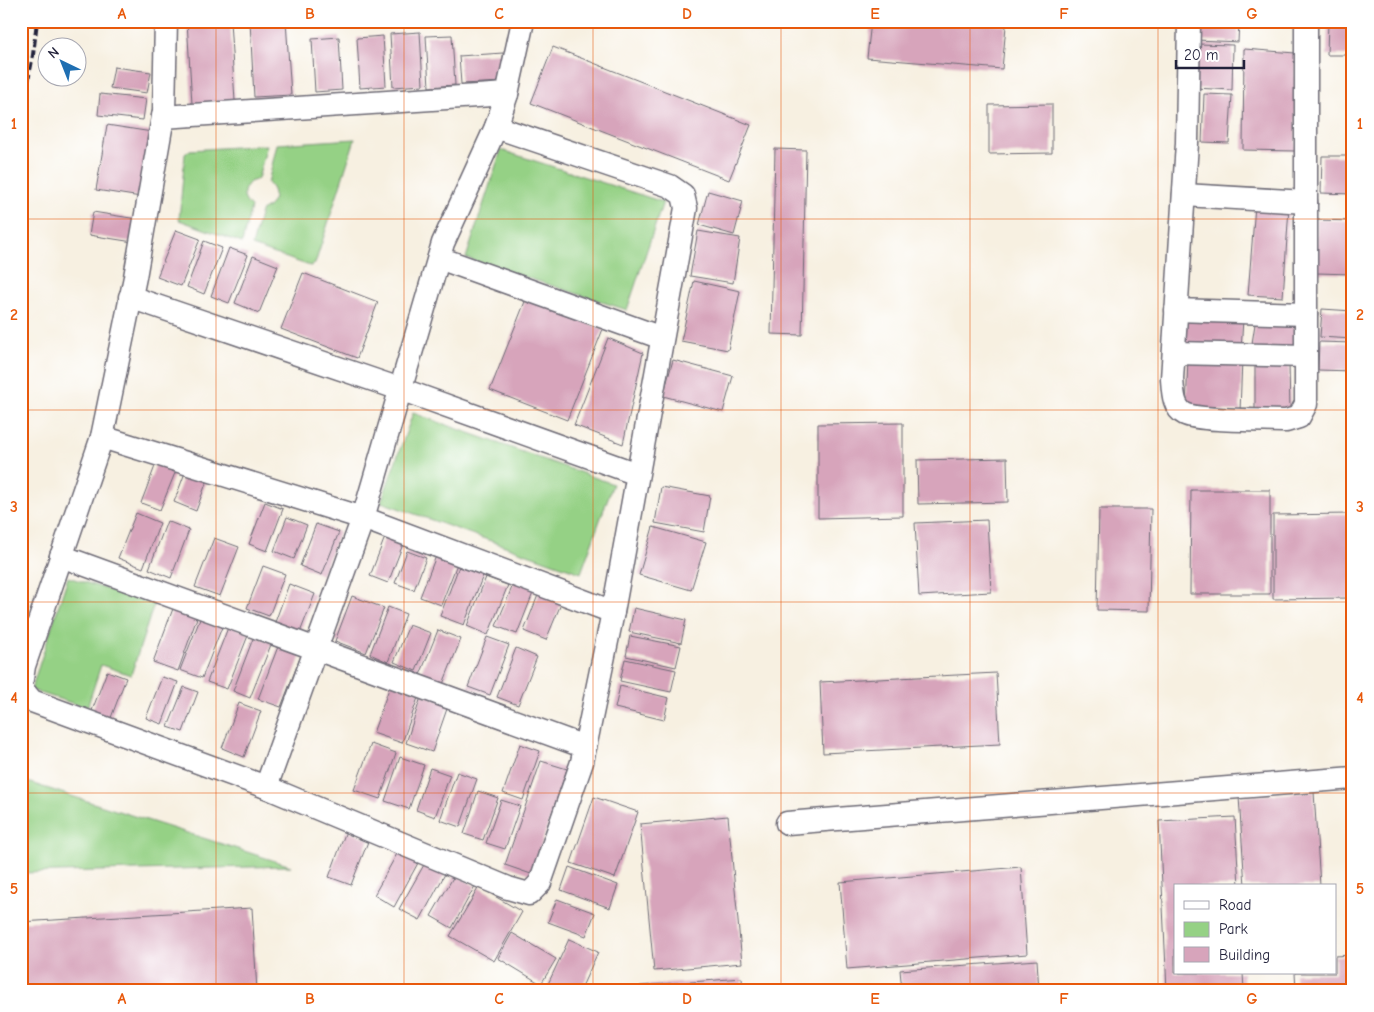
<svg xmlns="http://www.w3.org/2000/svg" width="1374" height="1012" font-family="'Comic Neue',sans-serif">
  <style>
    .green { fill: #95d185; stroke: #5c7a60 }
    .building { fill: #d7a4bb }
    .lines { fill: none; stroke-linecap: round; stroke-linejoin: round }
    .street-casing { stroke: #6d6a75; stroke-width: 25 }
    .street { stroke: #fff; stroke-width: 22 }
    .rail { stroke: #22223b; stroke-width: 4; stroke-dasharray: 8 4; stroke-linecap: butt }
    .grid { fill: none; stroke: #e8590c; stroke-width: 1; stroke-opacity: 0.55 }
    .neatline { fill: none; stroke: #e8590c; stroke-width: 2 }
    .grid-label { font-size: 16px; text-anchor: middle; font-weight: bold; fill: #e8590c }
  </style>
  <rect width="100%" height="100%" fill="#fff"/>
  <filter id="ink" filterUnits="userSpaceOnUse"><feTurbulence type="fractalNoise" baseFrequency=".02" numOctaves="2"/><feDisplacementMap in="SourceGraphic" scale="10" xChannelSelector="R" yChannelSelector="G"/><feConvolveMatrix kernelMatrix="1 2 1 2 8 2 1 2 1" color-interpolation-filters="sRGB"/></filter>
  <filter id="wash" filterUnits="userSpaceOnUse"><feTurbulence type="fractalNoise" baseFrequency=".0096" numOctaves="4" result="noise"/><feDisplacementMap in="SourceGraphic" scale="20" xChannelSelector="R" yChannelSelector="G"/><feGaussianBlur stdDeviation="1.12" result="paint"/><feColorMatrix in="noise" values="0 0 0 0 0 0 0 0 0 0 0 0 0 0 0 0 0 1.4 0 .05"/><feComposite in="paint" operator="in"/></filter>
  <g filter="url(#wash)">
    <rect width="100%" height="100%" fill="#f7f0e1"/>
    <g class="green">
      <path d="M355,139L315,264L310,266L252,246L261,211C274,205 279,194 268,183L277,144Z"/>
      <path d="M267,145L258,179L250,182C241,191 242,199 251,207L242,243L179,220L185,154L190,150Z"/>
      <path d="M501,150L663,202L627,310L466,258Z"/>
      <path d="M413,413L613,484L581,573L381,502Z"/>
      <path d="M68,577L154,604L131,675L101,665L87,708L31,690Z"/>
      <path d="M21,780L291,866L21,873Z"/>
    </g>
    <g id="blocks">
      <g class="building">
        <path d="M187,21H230L235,101L192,104Z"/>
        <path d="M250,21H286L291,95L254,97Z"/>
        <path d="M871,21H955L1006,26L1002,69L867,58Z"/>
        <path d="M1198,21H1239L1238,42L1197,40Z"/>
        <path d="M1328,21H1353V55H1327Z"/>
        <path d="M420,32L423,85L393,87L390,34Z"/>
        <path d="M452,35L455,85L429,87L426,36Z"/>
        <path d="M383,36L386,86L360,88L357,38Z"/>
        <path d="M339,37L342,90L315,92L312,39Z"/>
        <path d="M1196,44L1233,45L1232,90L1195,88Z"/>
        <path d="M553,47L751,125L729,180L531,103Z"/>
        <path d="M1244,49L1295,53L1296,151L1243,150Z"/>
        <path d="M503,53L505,82L461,84L459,56Z"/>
        <path d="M114,67L151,72L147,93L110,88Z"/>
        <path d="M100,94L146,99L143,120L98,115Z"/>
        <path d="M1204,94L1232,95L1229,143L1202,142Z"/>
        <path d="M1052,104V153L989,154V105Z"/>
        <path d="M107,125L152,132L141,197L96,190Z"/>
        <path d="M775,149L806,150L802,335L771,334Z"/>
        <path d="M1322,156H1353V194L1321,193Z"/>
        <path d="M708,191L743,201L734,235L699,225Z"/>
        <path d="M1255,205L1289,208L1283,297L1248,295Z"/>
        <path d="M93,212L137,219L133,242L89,235Z"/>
        <path d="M1317,220L1353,221V274L1316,273Z"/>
        <path d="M176,230L200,239L181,286L157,277Z"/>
        <path d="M698,231L740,238L733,283L690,276Z"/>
        <path d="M204,241L222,248L204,294L187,287Z"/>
        <path d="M229,248L248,255L229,303L211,296Z"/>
        <path d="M253,256L278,266L259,313L235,303Z"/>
        <path d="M303,273L378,302L357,358L281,329Z"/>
        <path d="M694,281L740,291L728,350L681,341Z"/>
        <path d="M526,299L603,329L567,420L490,390Z"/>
        <path d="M1322,309L1353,311V339L1320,337Z"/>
        <path d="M1185,316L1243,319L1241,351L1183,348Z"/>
        <path d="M1255,324H1295V352L1251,350Z"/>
        <path d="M608,338L643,353L623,444L574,425Z"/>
        <path d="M1319,342L1353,343V371L1318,370Z"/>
        <path d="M1188,358L1242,359L1240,411L1186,410Z"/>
        <path d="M673,360L733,376L723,412L663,396Z"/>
        <path d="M1255,363H1289L1290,412H1255Z"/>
        <path d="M903,423V516L818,518V424Z"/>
        <path d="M1007,458L1008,502L918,504L917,460Z"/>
        <path d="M157,461L177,468L160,510L141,503Z"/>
        <path d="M186,470L208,478L196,511L174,502Z"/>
        <path d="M661,487L710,496L704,532L655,523Z"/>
        <path d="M1191,490H1270V594H1190Z"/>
        <path d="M265,502L283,509L267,551L249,544Z"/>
        <path d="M1099,509H1151L1149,611L1097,610Z"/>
        <path d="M136,513L160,523L143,568L118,558Z"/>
        <path d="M1352,514V598L1273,599V515Z"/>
        <path d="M287,517L307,525L294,559L274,551Z"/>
        <path d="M987,520L991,592L919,596L915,523Z"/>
        <path d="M167,521L189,530L171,578L149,569Z"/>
        <path d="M316,524L339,532L322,575L300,566Z"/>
        <path d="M653,527L706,542L691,590L639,575Z"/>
        <path d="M387,532L405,539L388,583L370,576Z"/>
        <path d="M214,538L239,547L220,596L195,587Z"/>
        <path d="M407,551L426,558L414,590L395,583Z"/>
        <path d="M436,556L457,564L441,605L420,597Z"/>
        <path d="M461,561L485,570L464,625L440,616Z"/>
        <path d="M263,566L285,574L269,616L247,608Z"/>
        <path d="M486,577L508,585L488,635L467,626Z"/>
        <path d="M515,580L535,588L517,634L496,626Z"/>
        <path d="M289,584L315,594L299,635L274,625Z"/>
        <path d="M540,590L563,599L546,640L524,631Z"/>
        <path d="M352,596L384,608L366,653L335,641Z"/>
        <path d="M174,606L198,615L178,671L153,662Z"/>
        <path d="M388,607L406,614L388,662L370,654Z"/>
        <path d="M634,608L686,620L681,643L629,632Z"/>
        <path d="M202,614L224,622L202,678L180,670Z"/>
        <path d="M229,625L249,633L227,689L207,682Z"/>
        <path d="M409,625L431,633L416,671L394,662Z"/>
        <path d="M438,630L461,639L443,684L420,675Z"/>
        <path d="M254,636L272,642L250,698L233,691Z"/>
        <path d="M630,636L681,646L676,667L626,656Z"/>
        <path d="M487,637L509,645L490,695L468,687Z"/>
        <path d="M279,644L302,653L281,707L258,699Z"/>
        <path d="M516,648L537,657L518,705L497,697Z"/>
        <path d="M625,659L676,670L671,692L620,681Z"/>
        <path d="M107,671L126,678L109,723L90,716Z"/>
        <path d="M996,673L1000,744L823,753L820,682Z"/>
        <path d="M162,677L178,682L162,724L146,718Z"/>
        <path d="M391,683L420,692L402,743L373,733Z"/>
        <path d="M620,686L669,698L664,720L615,708Z"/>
        <path d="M184,687L198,692L183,732L168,727Z"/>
        <path d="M422,694L449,703L432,752L406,743Z"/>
        <path d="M239,703L261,711L244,757L222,748Z"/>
        <path d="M371,744L396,753L380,799L354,790Z"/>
        <path d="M520,744L540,751L523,800L503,793Z"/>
        <path d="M400,757L424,765L409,809L385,801Z"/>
        <path d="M541,761L567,769L531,874L505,865Z"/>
        <path d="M430,768L450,775L435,817L416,810Z"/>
        <path d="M457,772L477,779L460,827L440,820Z"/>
        <path d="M478,791L498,798L483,840L464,834Z"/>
        <path d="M1314,792L1320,886H1245L1239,797Z"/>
        <path d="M594,797L638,812L615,878L571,863Z"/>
        <path d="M501,800L520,806L505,849L486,843Z"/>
        <path d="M728,816L742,963L654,971L640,824Z"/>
        <path d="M1235,817L1239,886H1175V973H1243L1244,991H1167L1159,821Z"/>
        <path d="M346,831L369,839L351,885L329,877Z"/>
        <path d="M398,852L418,863L394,907L374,895Z"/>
        <path d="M425,863L445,874L420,920L399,909Z"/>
        <path d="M569,867L618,885L610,908L561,890Z"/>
        <path d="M1021,867L1027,954L847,969L840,882Z"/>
        <path d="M455,874L475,886L452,928L431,916Z"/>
        <path d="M479,887L522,912L494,961L450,936Z"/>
        <path d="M557,899L595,913L586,936L548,922Z"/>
        <path d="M252,908L257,991H21V922Z"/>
        <path d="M512,933L556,959L541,984L498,958Z"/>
        <path d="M569,939L598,952L580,991H564L548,984Z"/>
        <path d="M1353,955V991H1296L1295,973H1335V956Z"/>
        <path d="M1037,960L1039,991H902L900,970Z"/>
        <path d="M742,978L743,991H640V986Z"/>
      </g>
    </g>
  </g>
  <g filter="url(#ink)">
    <use href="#blocks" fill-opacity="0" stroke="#6d6a75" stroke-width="1"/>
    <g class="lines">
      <defs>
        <g id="street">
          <path d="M1189,21L1187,143L1172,379C1173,391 1173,408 1185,414C1199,421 1266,420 1286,421L1299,417L1306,404V21"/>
          <path d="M163,117L507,94"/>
          <path d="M1184,195L1306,202"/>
          <path d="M439,258L662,338"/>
          <path d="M130,297L400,389L637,474"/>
          <path d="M1176,310L1306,314"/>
          <path d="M1174,353L1306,356"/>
          <path d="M102,437L363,518L613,612"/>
          <path d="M61,556L585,747"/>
          <path d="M21,685L24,666L102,437L135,277L164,111L166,21"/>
          <path d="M21,688L32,701L266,787L508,888L529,894L540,883L582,762L613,612L686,208L683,195L670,186L496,127"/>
          <path d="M266,787L363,518L443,243L496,127L507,94L523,21"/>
          <path d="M787,823L1353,778"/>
        </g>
      </defs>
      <use href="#street" class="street-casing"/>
      <use href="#street" class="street"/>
      <path class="rail" d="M21,117L33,55L37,21"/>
    </g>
  </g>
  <path class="grid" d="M216,21V991M404,21V991M593,21V991M781,21V991M970,21V991M1158,21V991M21,219H1353M21,410H1353M21,602H1353M21,793H1353"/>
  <rect width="1374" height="1012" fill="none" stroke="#fff" stroke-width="55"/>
  <rect x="1174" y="884" width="162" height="90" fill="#ffffff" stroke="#a7a7b1"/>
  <rect x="1184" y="901" width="25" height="8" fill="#ffffff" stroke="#a7a7b1"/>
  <text x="1219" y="910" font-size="15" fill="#22223b">Road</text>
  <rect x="1184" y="922" width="25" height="15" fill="#95d185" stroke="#a7a7b1"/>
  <text x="1219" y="934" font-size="15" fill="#22223b">Park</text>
  <rect x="1184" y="947" width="25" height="15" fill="#d7a4bb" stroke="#a7a7b1"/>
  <text x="1219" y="960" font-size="15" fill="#22223b">Building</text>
  <g transform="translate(62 62) rotate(317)"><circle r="24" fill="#ffffff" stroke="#a7a7b1"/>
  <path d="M0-4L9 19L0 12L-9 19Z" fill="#1f6fb2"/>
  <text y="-8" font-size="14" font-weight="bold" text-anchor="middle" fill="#22223b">N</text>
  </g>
  <path d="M1176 60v8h68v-8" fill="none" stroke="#22223b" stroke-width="2.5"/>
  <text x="1184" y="60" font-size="15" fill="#22223b" stroke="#ffffff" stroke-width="4" paint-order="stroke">20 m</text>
  <rect x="28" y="28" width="1318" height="956" class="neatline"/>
  <g class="grid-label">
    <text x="122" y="19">A</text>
    <text x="310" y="19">B</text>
    <text x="499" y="19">C</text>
    <text x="687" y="19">D</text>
    <text x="875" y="19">E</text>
    <text x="1064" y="19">F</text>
    <text x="1252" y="19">G</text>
    <text x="14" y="129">1</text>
    <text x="1360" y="129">1</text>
    <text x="14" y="320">2</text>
    <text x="1360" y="320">2</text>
    <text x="14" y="512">3</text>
    <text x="1360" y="512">3</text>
    <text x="14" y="703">4</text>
    <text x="1360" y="703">4</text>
    <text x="14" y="894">5</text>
    <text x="1360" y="894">5</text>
    <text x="122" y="1004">A</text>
    <text x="310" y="1004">B</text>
    <text x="499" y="1004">C</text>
    <text x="687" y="1004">D</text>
    <text x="875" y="1004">E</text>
    <text x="1064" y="1004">F</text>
    <text x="1252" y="1004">G</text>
  </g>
</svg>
